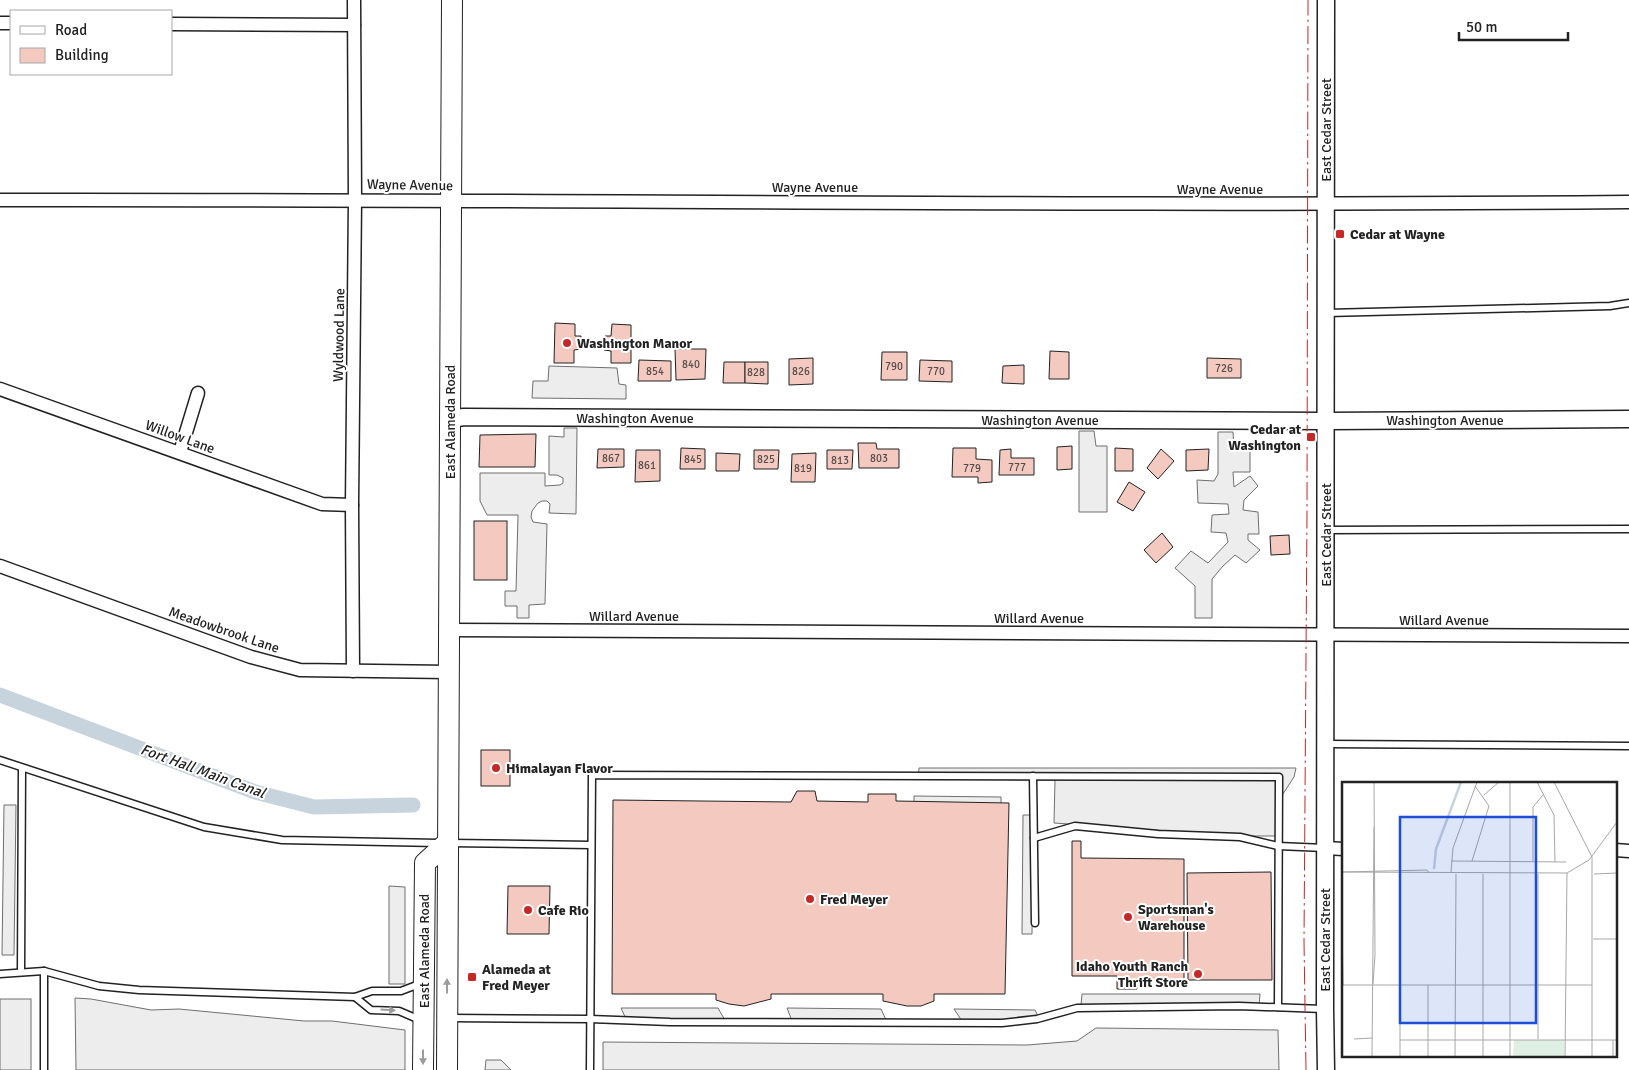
<svg xmlns="http://www.w3.org/2000/svg" width="1629" height="1070" font-family="Signika,sans-serif">
  <style>
    .parking { fill: #ededed; stroke: #6f6f6f }
    .lines { fill: none; stroke-linecap: round; stroke-linejoin: round }
    .canal { stroke: #c7d3dd; stroke-width: 15 }
    .building { fill: #f3c9c0; stroke: #222 }
    .service-casing { stroke: #222; stroke-width: 9 }
    .minor-casing { stroke: #222; stroke-width: 15 }
    .tertiary-casing { stroke: #222; stroke-width: 19 }
    .primary-casing { stroke: #222; stroke-width: 22 }
    .service { stroke: #fff; stroke-width: 6 }
    .minor { stroke: #fff; stroke-width: 12 }
    .tertiary { stroke: #fff; stroke-width: 16 }
    .primary { stroke: #fff; stroke-width: 20 }
    .power { stroke: #c62828; stroke-width: 1; stroke-dasharray: 18 4 2.5 4; stroke-linecap: butt }
    .oneway { fill: #9c9c9c }
    .poi-dot { fill: #c62828; stroke: #fff; stroke-width: 2 }
    .labels { text-anchor: middle; dominant-baseline: central; stroke-width: 4; stroke-linejoin: round; paint-order: stroke }
    .number-label { font-size: 11px; fill: #564c4a }
    .street-label { font-size: 14px; fill: #222; stroke: #fff }
    .poi-label { font-size: 14px; font-weight: bold; fill: #222; stroke: #fff; text-anchor: start }
    .water-label { font-size: 15px; font-style: italic; fill: #222; stroke: #fff }
    .inset-river { fill: none; stroke: #c7d3dd; stroke-width: 2.5 }
    .inset-road { fill: none; stroke: #a7a7a7; stroke-width: 1 }
    .view { fill: #1d4ed8; fill-opacity: 0.15; stroke: #1d4ed8; stroke-width: 2.5 }
    .inset-edge { fill: none; stroke: #222; stroke-width: 2.5 }
  </style>
  <rect width="100%" height="100%" fill="#fff"/>
  <g class="parking">
    <path d="M549,366L617,368L619,384L626,385V399L532,398L533,381H548Z"/>
    <path d="M564,428H577L576,514L549,513L550,504L547,501H542L538,503L532,511L531,517L533,522L547,524L545,604L529,605V618H517V606H505V591H516L518,515H487L480,501V473H545V486L560,485L563,483V478L557,475H549V436L564,437Z"/>
    <path d="M1079,431H1094L1096,446H1107V512H1079Z"/>
    <path d="M1218,432H1233L1234,450L1250,449V472H1233L1234,487L1250,476L1258,486L1244,500L1243,510L1258,512L1259,534H1248V540L1260,550L1246,563L1235,555L1223,566L1212,579V618H1195V586L1175,568L1191,551L1208,563L1228,542L1226,533L1211,532L1212,515L1229,514L1228,504L1198,503L1197,480L1214,481L1218,474Z"/>
    <path d="M919,768H1296L1294,777L1279,800L1277,836H1241L1054,823L1055,780L918,779Z"/>
    <path d="M914,796L1001,797V807L914,806Z"/>
    <path d="M4,805H16L14,955H2Z"/>
    <path d="M1023,815H1033L1032,934H1022Z"/>
    <path d="M389,886L405,887V984H389Z"/>
    <path d="M1082,994H1260L1259,1006L1081,1005Z"/>
    <path d="M75,998L91,999L151,1010L179,1009L304,1021H332L405,1030V1070H76Z"/>
    <rect x="0" y="999" width="31" height="71"/>
    <path d="M621,1008H718L726,1022L627,1021Z"/>
    <path d="M787,1008L881,1009L887,1022L792,1021Z"/>
    <path d="M954,1009L1035,1010L1040,1020L962,1021Z"/>
    <path d="M1096,1028L1278,1030L1279,1070H603V1042L1027,1045L1077,1041Z"/>
    <path d="M486,1060H501L511,1070H485Z"/>
  </g>
  <g class="lines">
    <path class="canal" d="M0,695L255,792L314,807L413,805"/>
  </g>
  <g class="building">
    <path d="M555,323L575,324V336H581V349L574,350V363H554Z"/>
    <path d="M612,324L631,325V363H611V351L604,350L605,336H611Z"/>
    <path d="M675,349H706L705,379L676,380Z"/>
    <path d="M1050,351L1069,352V379H1049Z"/>
    <path d="M882,352H907V380H881Z"/>
    <path d="M813,358V384L789,385V359Z"/>
    <path d="M1207,358L1241,359V378H1207Z"/>
    <path d="M639,360L671,361V381H638Z"/>
    <path d="M920,360L952,361V382L919,381Z"/>
    <path d="M724,362H745V383H723Z"/>
    <path d="M745,362H768V384L745,383Z"/>
    <path d="M1024,365V384L1002,383L1003,366Z"/>
    <path d="M536,434L535,467H479L480,435Z"/>
    <path d="M858,443H876L877,449H899V468H859Z"/>
    <path d="M1072,446V469L1057,470V447Z"/>
    <path d="M681,448L705,449V469H680Z"/>
    <path d="M953,448H976V459L992,460V482L978,483V477H952Z"/>
    <path d="M1115,448L1133,449V471H1115Z"/>
    <path d="M598,449H624V467L597,468Z"/>
    <path d="M1011,449V458H1034V475H999L1000,450Z"/>
    <path d="M1161,449L1174,461L1158,479L1147,468Z"/>
    <path d="M1209,449L1208,470L1186,471V450Z"/>
    <path d="M636,450H660V481L635,482Z"/>
    <path d="M754,450H779L778,469H754Z"/>
    <path d="M827,450H853L852,469H827Z"/>
    <path d="M716,453L740,454L739,471H716Z"/>
    <path d="M816,453L815,482H791L792,454Z"/>
    <path d="M1129,482L1145,492L1133,511L1117,502Z"/>
    <rect x="474" y="521" width="33" height="59"/>
    <path d="M1162,533L1173,547L1156,563L1144,550Z"/>
    <path d="M1289,535L1290,554L1271,555L1270,536Z"/>
    <rect x="481" y="750" width="29" height="36"/>
    <path d="M797,791H815L817,801L868,802V794H896V801L1009,803L1005,994H934V1001L921,1006H907L883,1001V994H771V999L744,1006L729,1004L716,1000V994H612L613,800L791,802Z"/>
    <path d="M1072,841H1081V858L1184,859V981L1137,980V989H1117V976H1072Z"/>
    <path d="M1271,872L1272,980H1188L1187,873Z"/>
    <path d="M508,886H550L549,934H507Z"/>
  </g>
  <g class="lines">
    <defs>
      <g id="service">
        <path d="M1327,313L1610,306L1629,303"/>
        <path d="M1326,530L1629,529"/>
        <path d="M1326,744L1629,746"/>
        <path d="M0,760L204,827L282,840L439,843"/>
        <path d="M1033,776L1035,923"/>
        <path d="M1034,838L1075,826L1158,834L1240,837L1278,846L1325,848"/>
        <path d="M449,843L591,845"/>
        <path d="M44,971V1070"/>
        <path d="M21,972L22,769"/>
        <path d="M0,974L44,971L99,986L139,990L355,997L372,991H401L422,983"/>
        <path d="M355,997L371,1010L399,1011L420,1020"/>
        <path d="M450,1018L590,1019L670,1022L1002,1023L1037,1019L1077,1008L1239,1006L1323,1009"/>
        <path d="M590,1070L592,775L1279,777L1278,1007"/>
      </g>
      <g id="minor">
        <path d="M0,23H11"/>
        <path d="M171,24L354,25"/>
        <path d="M0,200C543,199 1086,207 1629,202"/>
        <path d="M0,389L322,504L352,505"/>
        <path d="M180,452L198,393"/>
        <path d="M0,566L251,657L300,670L449,672"/>
        <path d="M449,630L1629,636"/>
        <path d="M353,671L352,505L355,200L354,0"/>
        <path d="M1326,848L1343,849"/>
        <path d="M1615,850L1629,851"/>
      </g>
      <g id="tertiary">
        <path d="M1326,0L1325,1009L1326,1070"/>
        <path d="M451,419L464,417L1327,421L1629,419"/>
      </g>
      <g id="primary">
        <path d="M423,1070L425,863L447,843"/>
        <path d="M447,1070L452,0"/>
      </g>
    </defs>
    <use href="#service" class="service-casing"/>
    <use href="#minor" class="minor-casing"/>
    <use href="#tertiary" class="tertiary-casing"/>
    <use href="#primary" class="primary-casing"/>
    <use href="#service" class="service"/>
    <use href="#minor" class="minor"/>
    <use href="#tertiary" class="tertiary"/>
    <use href="#primary" class="primary"/>
    <path class="power" d="M1306,1070L1304,941L1307,513L1308,0"/>
  </g>
  <defs><path id="oneway-solid" d="M-6-.8H1V-3.2L6.5 0L1 3.2V.8H-6Z" transform="scale(1.25)"/></defs>
  <g class="oneway">
    <use href="#oneway-solid" transform="translate(447 986) rotate(-90)"/>
    <use href="#oneway-solid" transform="translate(388 1010) rotate(3)"/>
    <use href="#oneway-solid" transform="translate(423 1057) rotate(90)"/>
  </g>
  <g class="poi-dot">
    <rect x="1335" y="229" width="10" height="10" rx="2.5"/>
    <circle cx="567" cy="343" r="5"/>
    <rect x="1306" y="432" width="10" height="10" rx="2.5"/>
    <circle cx="496" cy="768" r="5"/>
    <circle cx="810" cy="899" r="5"/>
    <circle cx="528" cy="910" r="5"/>
    <circle cx="1128" cy="917" r="5"/>
    <circle cx="1198" cy="974" r="5"/>
    <rect x="467" y="972" width="10" height="10" rx="2.5"/>
  </g>
  <g class="labels">
    <g class="number-label">
      <text x="691" y="364">840</text>
      <text x="894" y="366">790</text>
      <text x="1224" y="368">726</text>
      <text x="655" y="371">854</text>
      <text x="801" y="371">826</text>
      <text x="936" y="371">770</text>
      <text x="756" y="372">828</text>
      <text x="611" y="458">867</text>
      <text x="879" y="458">803</text>
      <text x="693" y="459">845</text>
      <text x="766" y="459">825</text>
      <text x="840" y="460">813</text>
      <text x="647" y="465">861</text>
      <text x="1017" y="467">777</text>
      <text x="803" y="468">819</text>
      <text x="972" y="468">779</text>
    </g>
    <g class="street-label">
      <text transform="translate(1326 130) rotate(-90)">East Cedar Street</text>
      <text transform="translate(410 185) rotate(1)">Wayne Avenue</text>
      <text x="815" y="187">Wayne Avenue</text>
      <text x="1220" y="189">Wayne Avenue</text>
      <text transform="translate(339 335) rotate(-89)">Wyldwood Lane</text>
      <text x="635" y="418">Washington Avenue</text>
      <text x="1040" y="420">Washington Avenue</text>
      <text x="1445" y="420">Washington Avenue</text>
      <text transform="translate(450 422) rotate(-90)">East Alameda Road</text>
      <text transform="translate(180 437) rotate(20)">Willow Lane</text>
      <text transform="translate(1326 535) rotate(-90)">East Cedar Street</text>
      <text x="634" y="616">Willard Avenue</text>
      <text x="1039" y="618">Willard Avenue</text>
      <text x="1444" y="620">Willard Avenue</text>
      <text transform="translate(224 630) rotate(19)">Meadowbrook Lane</text>
      <text transform="translate(1325 940) rotate(-90)">East Cedar Street</text>
      <text transform="translate(424 951) rotate(-90)">East Alameda Road</text>
    </g>
    <g class="poi-label">
      <text x="1350" y="234">Cedar at Wayne</text>
      <text x="577" y="343">Washington Manor</text>
      <text x="1301" y="429" text-anchor="end">Cedar at<tspan x="1301" dy="16">Washington</tspan></text>
      <text x="506" y="768">Himalayan Flavor</text>
      <text x="820" y="899">Fred Meyer</text>
      <text x="1138" y="909">Sportsman's<tspan x="1138" dy="16">Warehouse</tspan></text>
      <text x="538" y="910">Cafe Rio</text>
      <text x="1188" y="966" text-anchor="end">Idaho Youth Ranch<tspan x="1188" dy="16">Thrift Store</tspan></text>
      <text x="482" y="969">Alameda at<tspan x="482" dy="16">Fred Meyer</tspan></text>
    </g>
    <g class="water-label">
      <text transform="translate(203 771) rotate(20)">Fort Hall Main Canal</text>
    </g>
  </g>
  <g transform="translate(1342 782)">
    <rect width="275" height="275" fill="#fff"/>
    <path d="M172,258H222V275H171Z" fill="#e0efe3"/>
    <path class="inset-river" d="M92,87L94,67L119,0"/>
    <path class="inset-road" d="M168,0V275M195,0L212,33L213,80M212,0L250,75M142,13L157,0M250,75V275M109,79L224,80M130,79L147,24L133,4M191,79V25L201,13M0,90L225,91L247,78L275,40M0,90L85,88L87,91M109,90L111,66L135,0M141,92V275M252,92L275,91M0,130V90M0,137L1,203M251,157H275M31,202L33,173L32,0M0,203H250M12,257L30,256M196,257V92M58,258H275M30,275L32,45M58,275V203M86,275V203M113,275L114,92M223,275L225,91M271,275V258"/>
    <path class="view" d="M58,35H194V241H58Z"/>
    <rect width="275" height="275" class="inset-edge"/>
  </g>
  <rect x="10" y="10" width="162" height="65" fill="#ffffff" stroke="#a7a7a7"/>
  <rect x="20" y="26" width="25" height="8" fill="#ffffff" stroke="#a7a7a7"/>
  <text x="55" y="35" font-size="15" fill="#222222">Road</text>
  <rect x="20" y="48" width="25" height="15" fill="#f3c9c0" stroke="#a7a7a7"/>
  <text x="55" y="60" font-size="15" fill="#222222">Building</text>
  <path d="M1459 32v8h109v-8" fill="none" stroke="#222222" stroke-width="2.5"/>
  <text x="1466" y="32" font-size="15" fill="#222222" stroke="#ffffff" stroke-width="4" paint-order="stroke">50 m</text>
</svg>
